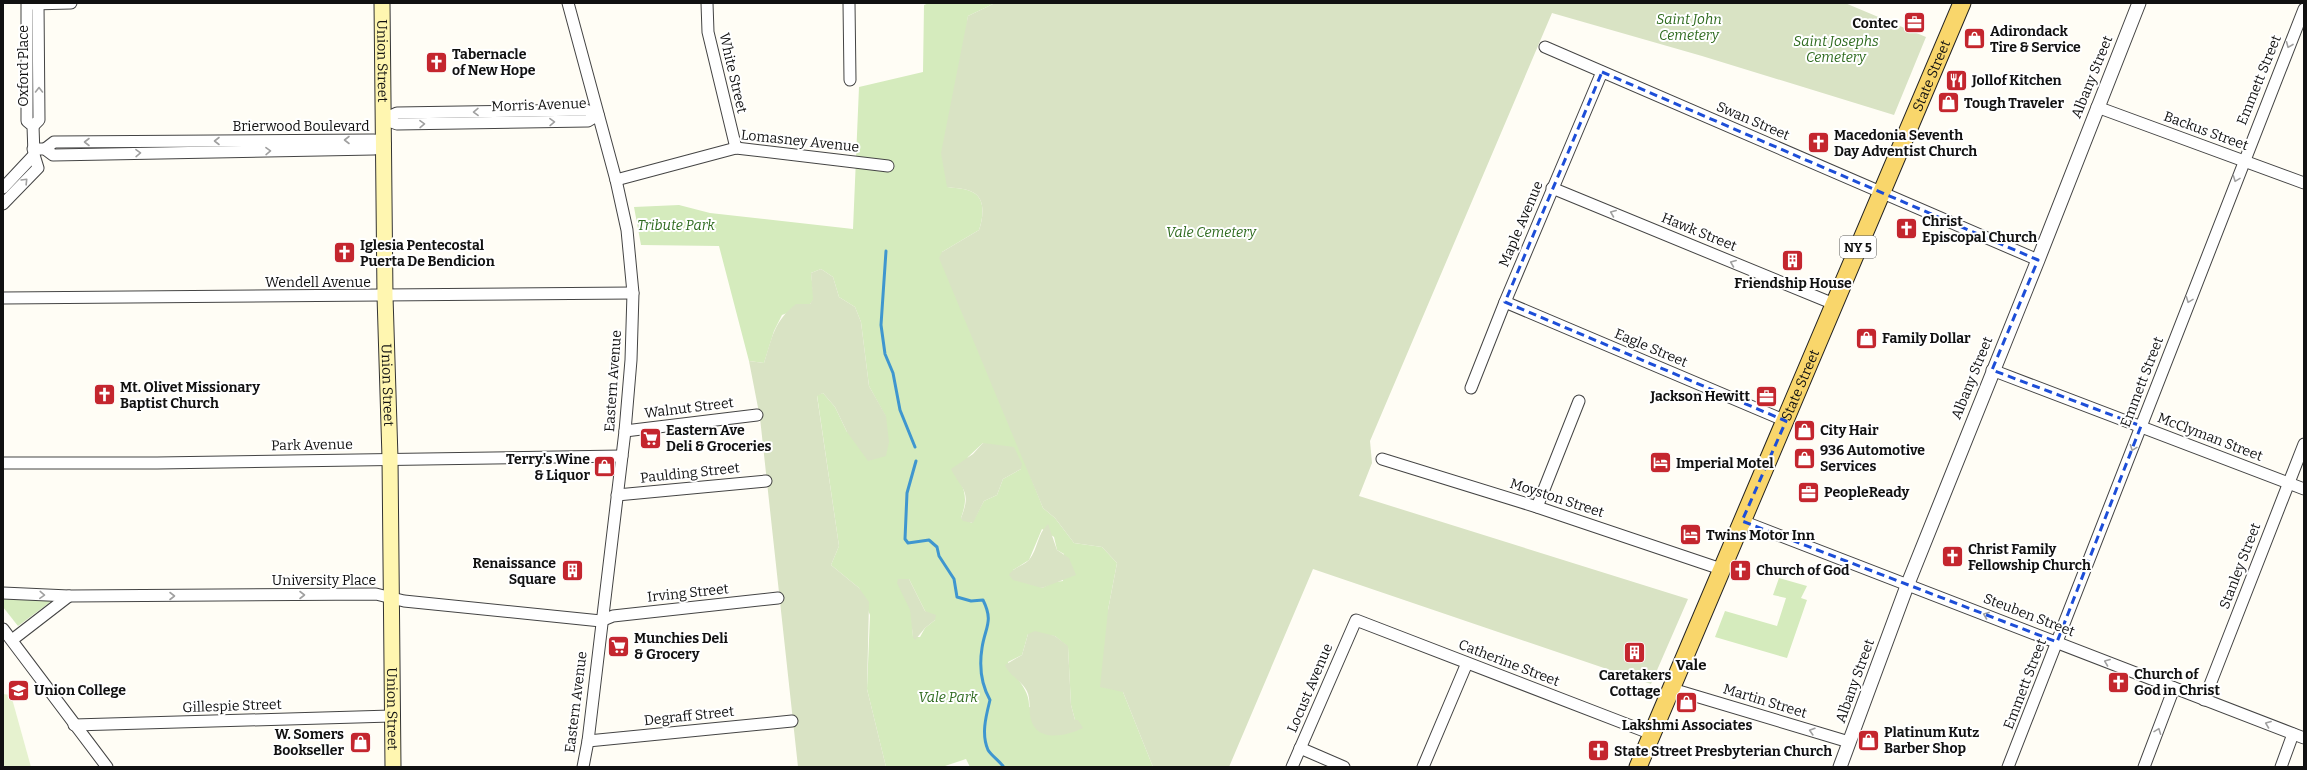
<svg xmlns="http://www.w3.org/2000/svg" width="2307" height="770" font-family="Bitter,serif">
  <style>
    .green { fill: #d5ebbd; fill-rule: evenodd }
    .cemetery { fill: #d9e3c4 }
    .pitch { fill: #e6f2cf }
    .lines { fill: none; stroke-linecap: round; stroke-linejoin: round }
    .stream { stroke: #3f96cf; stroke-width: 3 }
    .minor-casing { stroke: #444; stroke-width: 13 }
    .tertiary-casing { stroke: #444; stroke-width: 15 }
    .secondary-casing { stroke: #333; stroke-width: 17 }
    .primary-casing { stroke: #222; stroke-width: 19 }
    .minor { stroke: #fff; stroke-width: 11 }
    .tertiary { stroke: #fff; stroke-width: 13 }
    .secondary { stroke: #fff6b0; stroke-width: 15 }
    .primary { stroke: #f9d66b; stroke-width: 17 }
    .oneway { stroke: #a0a0a0 }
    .marked { fill: none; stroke: #1d4ed8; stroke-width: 3; stroke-dasharray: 8 5; stroke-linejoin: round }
    .labels { text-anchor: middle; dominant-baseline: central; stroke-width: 4; stroke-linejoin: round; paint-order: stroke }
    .shield { fill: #fff; stroke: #585858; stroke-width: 1 }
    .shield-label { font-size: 13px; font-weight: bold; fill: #111 }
    .park-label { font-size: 14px; font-style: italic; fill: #2f6b1f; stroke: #fff }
    .poi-label { font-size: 14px; font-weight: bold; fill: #111; stroke: #fff; text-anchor: start }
    .street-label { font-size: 14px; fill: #111; stroke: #fff }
    .neighbourhood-label { font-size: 15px; font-weight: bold; fill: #111; stroke: #fff }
  </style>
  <rect width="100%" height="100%" fill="#fffdf5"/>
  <g class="green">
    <path d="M929,3H995L968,16L947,187C954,188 963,188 970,191C987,197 983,218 979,230L942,252L1043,508L1055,518L1074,543L1102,547L1117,563L1108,610L1123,692L1153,767H970L966,759L942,767H886L867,689L870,615L859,588L831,565L839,546L817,395L823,393L835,407L847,432L886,417L869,386L861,322L855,307L839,297L833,277L821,269L811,273L814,299L810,304L782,315L774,331L764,363L749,361L719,246L641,245L634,207L679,205L710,213L853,229L859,87L923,72L924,5ZM983,443L1021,469L1003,479L997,495L984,501L972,523L961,518C966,504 967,495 960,481L968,457ZM1042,529L1054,537L1057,550L1064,554L1063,581L1054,582L1042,588L1013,570L1029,560ZM909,579L925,611L935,620L925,628L920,637H913ZM1028,634L1055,636L1068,647L1071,705L1075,720L1029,707C1030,688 1014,679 1008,662L1022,655Z"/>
    <path d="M1779,578L1807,586L1801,598L1807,600L1787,658L1715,637L1725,611L1777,626L1786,598L1773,595Z"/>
    <path d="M3,599L53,600L18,626L3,607Z"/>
  </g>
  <g class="cemetery">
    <path d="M995,3H1845L1926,37L1894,115L1702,56L1552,13L1370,441L1372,463L1359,496L1688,599L1651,684L1313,569L1229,767H1153L1123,692L1100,687L1108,610L1117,563L1102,547L1074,543L1055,518L1043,508L939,258L942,252L979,230C983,218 987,197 970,191C963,188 954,188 947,187L941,153L968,16Z"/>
    <path d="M821,269L833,277L839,297L855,307L861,322L869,386L886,416L889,442L886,456L868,461L847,432L835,407L823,393L817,396L839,546L831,565L859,588L869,602L867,689L886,767H798L760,418L749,361L764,363C772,338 774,321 796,304H810L813,299L811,273Z"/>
    <path d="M983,443L1014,447L1022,464L1021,469L1003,479L997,495L984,501L973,523L963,521L961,518C972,490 962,491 951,469L973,454Z"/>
    <path d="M1048,524L1057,550L1069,558L1076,575L1042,588L1013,580L1009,575C1014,567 1023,566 1029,560C1038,549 1037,534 1048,524Z"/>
    <path d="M898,579H909L925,611L936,615L935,620L925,628L915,640L913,637L910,610L897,583Z"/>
    <path d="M1035,631L1055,636L1068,646L1071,705L1075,720H1078L1083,728C1064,737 1034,743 1030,715C1029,706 1031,696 1025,688C1019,679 1009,675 1005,665L1022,655L1028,634Z"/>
  </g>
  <path class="pitch" d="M3,694L11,695L31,767H3Z"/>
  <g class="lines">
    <g class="stream">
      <path d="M886,251L881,325L885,354L893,373L900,410L915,447"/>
      <path d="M916,461L907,493L905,539L908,543L929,540L937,547L939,556L954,579L957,597L971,601L983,600C994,622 985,627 982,648C979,667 981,684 990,700C986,716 981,734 988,750C991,755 999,761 1003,766"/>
    </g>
    <defs>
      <g id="minor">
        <path d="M568,3L616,180L627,230L633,293L631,360L625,431L588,741L583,767"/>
        <path d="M707,3L708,32L736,148"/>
        <path d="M849,3L850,80"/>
        <path d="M32,4L71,3"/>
        <path d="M1545,47L2038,260"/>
        <path d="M2097,107L2304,183"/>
        <path d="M384,119L397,124L588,121L598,115"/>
        <path d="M384,119L397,113L586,110L598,115"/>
        <path d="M33,126L39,120L38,3"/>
        <path d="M33,149H45L53,155L374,149L385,144"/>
        <path d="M45,149L54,142L374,140L385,144"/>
        <path d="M616,180L736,148L888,166"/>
        <path d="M3,188L34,155"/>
        <path d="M1552,188L1834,304"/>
        <path d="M3,204L38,168L34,155L33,126L27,121V3"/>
        <path d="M3,298L633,293"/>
        <path d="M1505,302L1786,421"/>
        <path d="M1992,370L2304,489"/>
        <path d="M1471,388L1505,302L1602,72"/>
        <path d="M625,431L757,415"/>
        <path d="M1382,459L1537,507L1721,569"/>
        <path d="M3,463H157L622,456"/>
        <path d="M617,495L766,481"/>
        <path d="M1537,507L1579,401"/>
        <path d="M1742,521L2304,738"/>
        <path d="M3,593L69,596L376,594L404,601L601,621L613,616L778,598"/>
        <path d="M3,629L107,767"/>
        <path d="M12,640L69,596"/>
        <path d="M1672,689L1849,742"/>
        <path d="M2204,700L2304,444"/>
        <path d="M74,725L391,716"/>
        <path d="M588,741L792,721"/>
        <path d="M1300,748L1344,767"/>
        <path d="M1292,767L1356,620L1652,734"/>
        <path d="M1423,767L1467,663"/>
        <path d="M2008,767L2304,9"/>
        <path d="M2144,767L2174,688"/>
        <path d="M2281,767L2293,734"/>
      </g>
      <path id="tertiary" d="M1840,767L1907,586L2038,260L2139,3"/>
      <g id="secondary">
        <path id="s1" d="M382,3L385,296L390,458L393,767"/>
      </g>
      <g id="primary">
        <path id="s2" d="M1638,767L1962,3"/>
      </g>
    </defs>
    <use href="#minor" class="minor-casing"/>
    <use href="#tertiary" class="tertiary-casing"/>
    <use href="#secondary" class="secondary-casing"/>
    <use href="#primary" class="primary-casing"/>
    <use href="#minor" class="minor"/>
    <use href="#tertiary" class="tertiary"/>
    <use href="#secondary" class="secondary"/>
    <use href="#primary" class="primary"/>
  </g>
  <defs><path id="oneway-chevron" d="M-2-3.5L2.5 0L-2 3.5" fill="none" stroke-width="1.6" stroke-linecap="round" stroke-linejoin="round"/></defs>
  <g class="oneway">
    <use href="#oneway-chevron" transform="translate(2289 45) rotate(112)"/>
    <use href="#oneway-chevron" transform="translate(39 90) rotate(-90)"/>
    <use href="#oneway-chevron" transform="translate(476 112) rotate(179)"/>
    <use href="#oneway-chevron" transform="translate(552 122) rotate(-1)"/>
    <use href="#oneway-chevron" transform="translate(422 124) rotate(-1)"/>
    <use href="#oneway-chevron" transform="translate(347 140) rotate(180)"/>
    <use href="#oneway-chevron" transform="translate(217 141) rotate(180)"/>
    <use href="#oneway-chevron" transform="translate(87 142) rotate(180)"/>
    <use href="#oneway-chevron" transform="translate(268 151) rotate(-1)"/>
    <use href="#oneway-chevron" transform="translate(138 153) rotate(-1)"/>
    <use href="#oneway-chevron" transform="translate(2236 179) rotate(111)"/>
    <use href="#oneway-chevron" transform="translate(25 181) rotate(-46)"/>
    <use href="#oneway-chevron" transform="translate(1613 213) rotate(-158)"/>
    <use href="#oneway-chevron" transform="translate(1733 263) rotate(-158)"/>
    <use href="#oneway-chevron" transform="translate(2189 300) rotate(111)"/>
    <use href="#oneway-chevron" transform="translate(2133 448) rotate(111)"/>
    <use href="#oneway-chevron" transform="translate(42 595) rotate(3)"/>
    <use href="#oneway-chevron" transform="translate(302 595)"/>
    <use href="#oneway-chevron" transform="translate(172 596)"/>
    <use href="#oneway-chevron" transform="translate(1986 615) rotate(-159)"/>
    <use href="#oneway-chevron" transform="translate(2107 662) rotate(-159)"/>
    <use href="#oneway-chevron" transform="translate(2268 724) rotate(-159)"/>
    <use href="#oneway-chevron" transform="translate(1812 731) rotate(-163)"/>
    <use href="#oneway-chevron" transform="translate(2158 731) rotate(-69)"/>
  </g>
  <path class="marked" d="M1602,72L2038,260L1992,370L2141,426L2057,642L1742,521L1786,421L1505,302Z"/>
  <defs>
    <symbol id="office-square" viewBox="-11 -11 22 22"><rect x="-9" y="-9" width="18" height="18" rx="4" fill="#c4262e" stroke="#fff"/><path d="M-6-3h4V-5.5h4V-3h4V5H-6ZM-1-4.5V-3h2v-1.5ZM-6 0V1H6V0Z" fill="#fff"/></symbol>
    <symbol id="shop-square" viewBox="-11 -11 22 22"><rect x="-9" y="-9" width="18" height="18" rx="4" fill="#c4262e" stroke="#fff"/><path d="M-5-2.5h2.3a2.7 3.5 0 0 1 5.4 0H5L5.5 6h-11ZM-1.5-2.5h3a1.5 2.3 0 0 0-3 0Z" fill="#fff"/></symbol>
    <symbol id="church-square" viewBox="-11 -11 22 22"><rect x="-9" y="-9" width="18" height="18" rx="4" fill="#c4262e" stroke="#fff"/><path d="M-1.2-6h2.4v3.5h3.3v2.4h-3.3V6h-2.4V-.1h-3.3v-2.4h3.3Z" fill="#fff"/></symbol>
    <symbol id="restaurant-square" viewBox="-11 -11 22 22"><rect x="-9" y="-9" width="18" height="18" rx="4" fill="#c4262e" stroke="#fff"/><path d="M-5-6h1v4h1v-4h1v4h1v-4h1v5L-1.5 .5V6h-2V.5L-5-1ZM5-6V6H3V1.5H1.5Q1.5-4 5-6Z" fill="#fff"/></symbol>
    <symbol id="building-square" viewBox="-11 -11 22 22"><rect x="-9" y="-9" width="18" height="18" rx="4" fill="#c4262e" stroke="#fff"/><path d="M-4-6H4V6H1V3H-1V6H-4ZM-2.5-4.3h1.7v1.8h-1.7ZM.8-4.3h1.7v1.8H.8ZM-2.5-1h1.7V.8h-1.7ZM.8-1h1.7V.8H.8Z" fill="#fff"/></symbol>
    <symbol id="supermarket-square" viewBox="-11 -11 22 22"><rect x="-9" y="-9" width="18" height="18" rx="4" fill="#c4262e" stroke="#fff"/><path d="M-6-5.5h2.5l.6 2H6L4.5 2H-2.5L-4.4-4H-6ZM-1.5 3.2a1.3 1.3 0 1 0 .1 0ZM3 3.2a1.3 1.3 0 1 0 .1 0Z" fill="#fff"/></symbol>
    <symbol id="hotel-square" viewBox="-11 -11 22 22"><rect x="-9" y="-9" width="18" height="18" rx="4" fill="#c4262e" stroke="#fff"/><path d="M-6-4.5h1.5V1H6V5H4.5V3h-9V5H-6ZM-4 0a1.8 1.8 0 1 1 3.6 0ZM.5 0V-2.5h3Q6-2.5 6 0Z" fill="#fff"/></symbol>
    <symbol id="university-square" viewBox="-11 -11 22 22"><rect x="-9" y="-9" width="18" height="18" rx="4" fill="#c4262e" stroke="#fff"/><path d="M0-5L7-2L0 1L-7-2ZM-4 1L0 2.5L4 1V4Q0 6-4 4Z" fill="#fff"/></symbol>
  </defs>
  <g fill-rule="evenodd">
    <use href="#office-square" x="1902" y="10" width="25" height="25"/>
    <use href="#shop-square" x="1962" y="26" width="25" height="25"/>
    <use href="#church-square" x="424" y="50" width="25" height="25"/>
    <use href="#restaurant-square" x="1944" y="68" width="25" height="25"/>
    <use href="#shop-square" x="1936" y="90" width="25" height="25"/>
    <use href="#church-square" x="1806" y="130" width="25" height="25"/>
    <use href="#church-square" x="1894" y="216" width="25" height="25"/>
    <use href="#church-square" x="332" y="240" width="25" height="25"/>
    <use href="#building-square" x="1780" y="248" width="25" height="25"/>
    <use href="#shop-square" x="1854" y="326" width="25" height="25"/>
    <use href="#church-square" x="92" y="382" width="25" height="25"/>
    <use href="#office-square" x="1754" y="384" width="25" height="25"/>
    <use href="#shop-square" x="1792" y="418" width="25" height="25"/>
    <use href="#supermarket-square" x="638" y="426" width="25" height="25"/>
    <use href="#shop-square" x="1792" y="446" width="25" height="25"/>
    <use href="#hotel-square" x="1648" y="450" width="25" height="25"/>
    <use href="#shop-square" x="592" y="454" width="25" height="25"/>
    <use href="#office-square" x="1796" y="480" width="25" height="25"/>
    <use href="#hotel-square" x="1678" y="522" width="25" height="25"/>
    <use href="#church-square" x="1940" y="544" width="25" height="25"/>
    <use href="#church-square" x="1728" y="558" width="25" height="25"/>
    <use href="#building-square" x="560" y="558" width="25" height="25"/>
    <use href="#supermarket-square" x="606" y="634" width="25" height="25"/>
    <use href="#building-square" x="1622" y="640" width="25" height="25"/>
    <use href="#church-square" x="2106" y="670" width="25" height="25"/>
    <use href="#university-square" x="6" y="678" width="25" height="25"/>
    <use href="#shop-square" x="1674" y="690" width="25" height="25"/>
    <use href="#shop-square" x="1856" y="728" width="25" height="25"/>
    <use href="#shop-square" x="348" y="730" width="25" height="25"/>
    <use href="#church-square" x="1586" y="738" width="25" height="25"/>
  </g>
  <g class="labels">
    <rect class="shield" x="1840" y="236" width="36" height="22" rx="3"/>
    <g class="shield-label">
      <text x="1858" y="247">NY 5</text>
    </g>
    <g class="park-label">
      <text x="1689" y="19">Saint John<tspan x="1689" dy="16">Cemetery</tspan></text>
      <text x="1836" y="41">Saint Josephs<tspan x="1836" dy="16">Cemetery</tspan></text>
      <text x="676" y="225">Tribute Park</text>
      <text x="1211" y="232">Vale Cemetery</text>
      <text x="948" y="697">Vale Park</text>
    </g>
    <g class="poi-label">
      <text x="1898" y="23" text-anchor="end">Contec</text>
      <text x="1990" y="31">Adirondack<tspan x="1990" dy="16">Tire &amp; Service</tspan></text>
      <text x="452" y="54">Tabernacle<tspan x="452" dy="16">of New Hope</tspan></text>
      <text x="1972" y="80">Jollof Kitchen</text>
      <text x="1964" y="103">Tough Traveler</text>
      <text x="1834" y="135">Macedonia Seventh<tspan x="1834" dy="16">Day Adventist Church</tspan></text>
      <text x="1922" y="221">Christ<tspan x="1922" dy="16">Episcopal Church</tspan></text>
      <text x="360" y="245">Iglesia Pentecostal<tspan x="360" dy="16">Puerta De Bendicion</tspan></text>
      <text x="1793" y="283" text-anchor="middle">Friendship House</text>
      <text x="1882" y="338">Family Dollar</text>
      <text x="120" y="387">Mt. Olivet Missionary<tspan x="120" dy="16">Baptist Church</tspan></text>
      <text x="1750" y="396" text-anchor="end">Jackson Hewitt</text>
      <text x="666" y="430">Eastern Ave<tspan x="666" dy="16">Deli &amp; Groceries</tspan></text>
      <text x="1820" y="430">City Hair</text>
      <text x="1820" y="450">936 Automotive<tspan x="1820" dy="16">Services</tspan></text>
      <text x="590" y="459" text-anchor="end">Terry's Wine<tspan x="590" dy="16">&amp; Liquor</tspan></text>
      <text x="1676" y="463">Imperial Motel</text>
      <text x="1824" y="492">PeopleReady</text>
      <text x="1706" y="535">Twins Motor Inn</text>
      <text x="1968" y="549">Christ Family<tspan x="1968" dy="16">Fellowship Church</tspan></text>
      <text x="556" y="563" text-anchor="end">Renaissance<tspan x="556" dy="16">Square</tspan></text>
      <text x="1756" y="570">Church of God</text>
      <text x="634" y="638">Munchies Deli<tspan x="634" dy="16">&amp; Grocery</tspan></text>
      <text x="2134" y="674">Church of<tspan x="2134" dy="16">God in Christ</tspan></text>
      <text x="1635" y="675" text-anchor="middle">Caretakers<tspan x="1635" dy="16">Cottage</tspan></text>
      <text x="34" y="690">Union College</text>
      <text x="1687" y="725" text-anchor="middle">Lakshmi Associates</text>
      <text x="1884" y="732">Platinum Kutz<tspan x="1884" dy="16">Barber Shop</tspan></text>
      <text x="344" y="734" text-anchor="end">W. Somers<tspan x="344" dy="16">Bookseller</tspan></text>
      <text x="1614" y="751">State Street Presbyterian Church</text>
    </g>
    <g class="street-label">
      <text stroke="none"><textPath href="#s1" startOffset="58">Union Street</textPath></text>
      <text transform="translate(23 66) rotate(-90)">Oxford Place</text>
      <text transform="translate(733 73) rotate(77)">White Street</text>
      <text stroke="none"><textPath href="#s2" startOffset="751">State Street</textPath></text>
      <text transform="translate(2092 77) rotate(-68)">Albany Street</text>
      <text transform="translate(2259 80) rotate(-68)">Emmett Street</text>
      <text transform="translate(539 105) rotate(-2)">Morris Avenue</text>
      <text transform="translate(1753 121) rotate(23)">Swan Street</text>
      <text x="301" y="126">Brierwood Boulevard</text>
      <text transform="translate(2206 131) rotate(20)">Backus Street</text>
      <text transform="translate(800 141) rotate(6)">Lomasney Avenue</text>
      <text transform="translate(1521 224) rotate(-67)">Maple Avenue</text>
      <text transform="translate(1699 232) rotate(22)">Hawk Street</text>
      <text x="318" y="282">Wendell Avenue</text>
      <text transform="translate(1651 348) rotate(23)">Eagle Street</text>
      <text transform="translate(1972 378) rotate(-68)">Albany Street</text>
      <text transform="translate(613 381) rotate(-86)">Eastern Avenue</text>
      <text transform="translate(2142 382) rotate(-69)">Emmett Street</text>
      <text stroke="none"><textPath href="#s1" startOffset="382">Union Street</textPath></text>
      <text stroke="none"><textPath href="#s2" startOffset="415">State Street</textPath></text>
      <text transform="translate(689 408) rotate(-7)">Walnut Street</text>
      <text transform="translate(2210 437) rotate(21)">McClyman Street</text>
      <text transform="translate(312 445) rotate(-1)">Park Avenue</text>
      <text transform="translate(690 473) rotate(-6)">Paulding Street</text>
      <text transform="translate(1557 498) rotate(18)">Moyston Street</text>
      <text transform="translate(2240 566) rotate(-69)">Stanley Street</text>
      <text x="324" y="580">University Place</text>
      <text transform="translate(688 593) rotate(-6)">Irving Street</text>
      <text transform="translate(2029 615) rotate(21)">Steuben Street</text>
      <text transform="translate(1509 663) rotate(21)">Catherine Street</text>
      <text transform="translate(1855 681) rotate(-70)">Albany Street</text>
      <text transform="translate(2025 684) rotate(-69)">Emmett Street</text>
      <text transform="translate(1310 688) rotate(-67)">Locust Avenue</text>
      <text transform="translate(1765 701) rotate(17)">Martin Street</text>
      <text transform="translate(576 702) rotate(-83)">Eastern Avenue</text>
      <text transform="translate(232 706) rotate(-2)">Gillespie Street</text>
      <text stroke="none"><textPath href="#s1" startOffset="706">Union Street</textPath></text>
      <text transform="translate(689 716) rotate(-6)">Degraff Street</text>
    </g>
    <g class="neighbourhood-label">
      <text x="1691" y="665">Vale</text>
    </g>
  </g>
  <rect width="2307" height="770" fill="none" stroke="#111111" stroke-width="8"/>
</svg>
